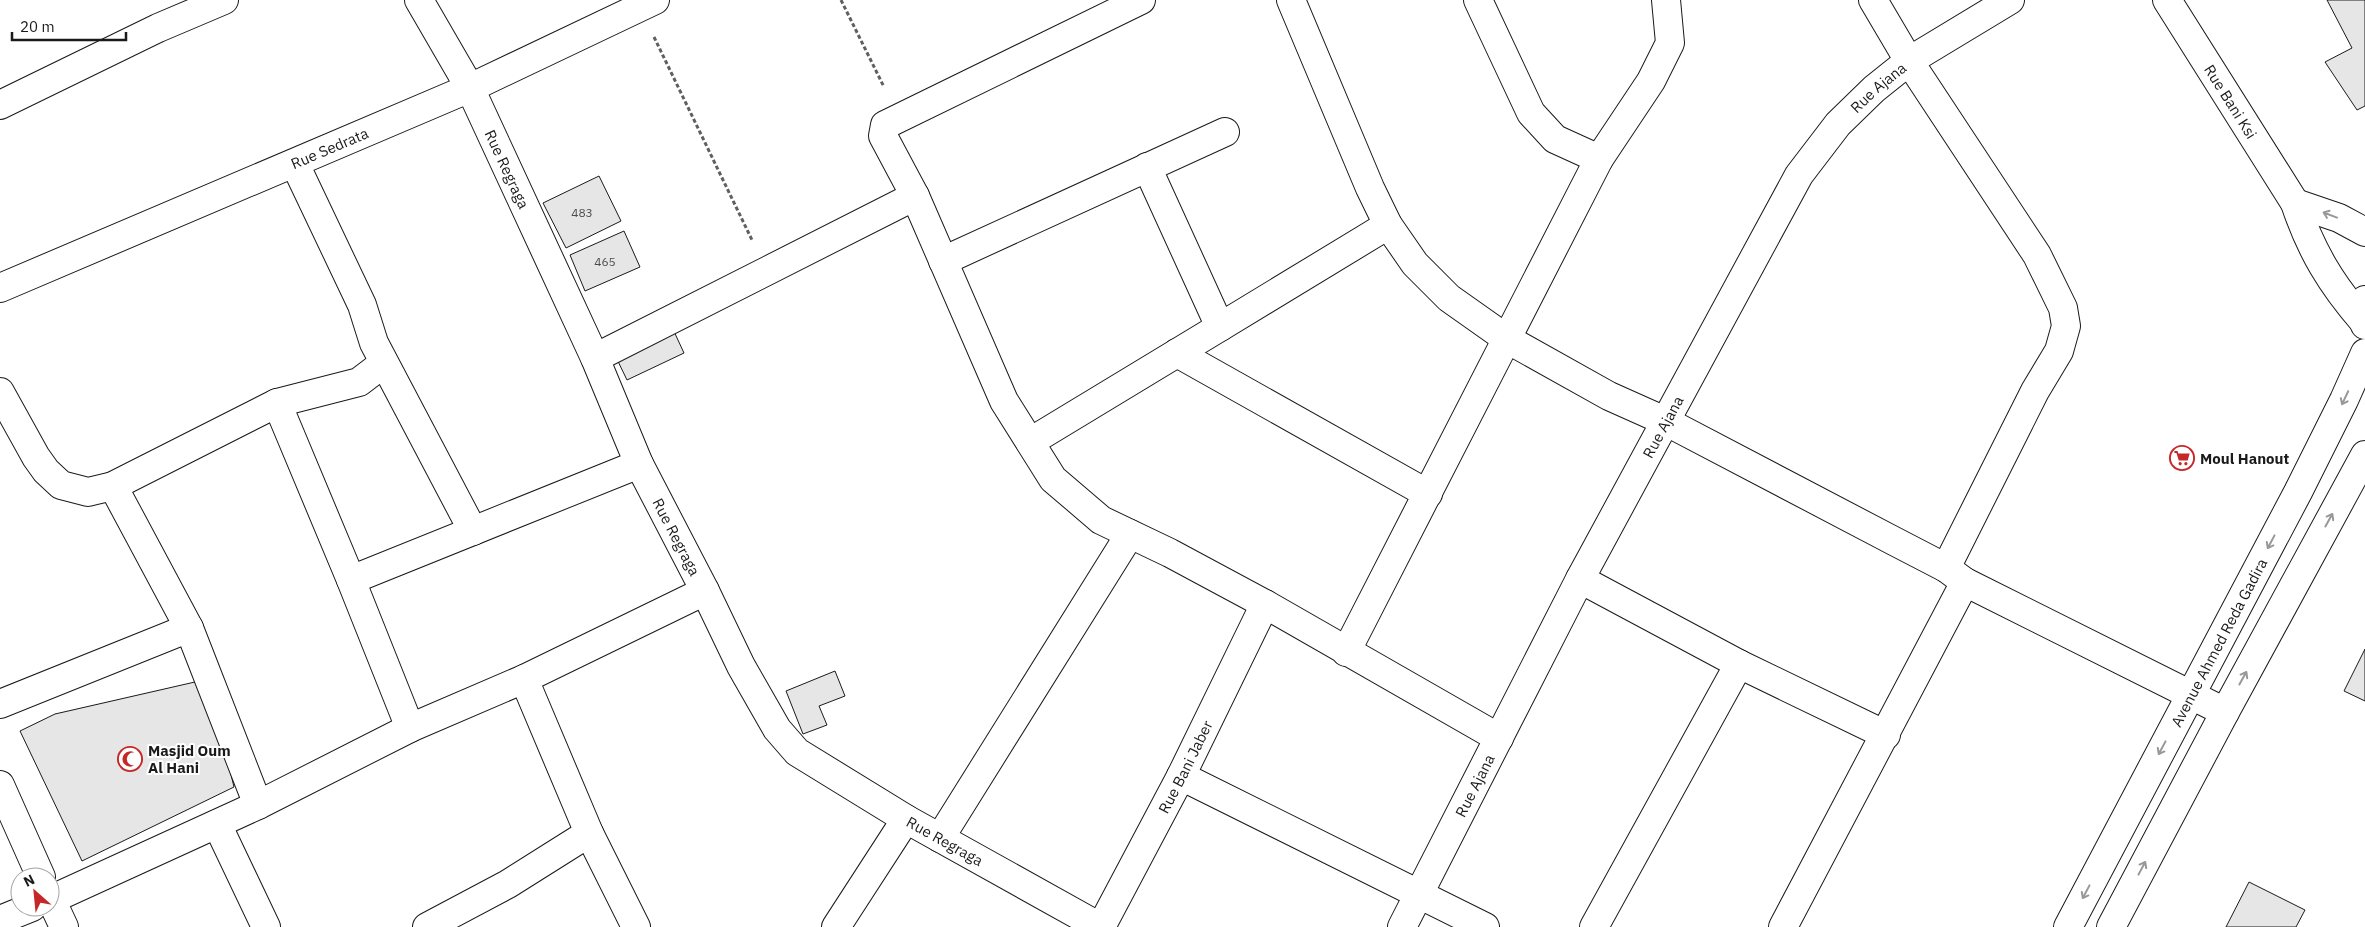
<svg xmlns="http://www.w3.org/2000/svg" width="2365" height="927" font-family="'IBM Plex Sans',sans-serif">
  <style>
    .building { fill: #e6e6e6; stroke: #1a1a1a }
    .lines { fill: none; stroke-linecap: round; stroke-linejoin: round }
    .minor-casing { stroke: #1a1a1a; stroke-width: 30 }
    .major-casing { stroke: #1a1a1a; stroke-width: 30 }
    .path { stroke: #5f5f5f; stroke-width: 3; stroke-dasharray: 4 2.5; stroke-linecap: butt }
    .minor { stroke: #fff; stroke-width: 28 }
    .major { stroke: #fff; stroke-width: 28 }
    .oneway { stroke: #989898 }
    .labels { text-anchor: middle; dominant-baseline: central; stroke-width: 4; stroke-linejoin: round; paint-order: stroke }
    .number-label { font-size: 12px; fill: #4d4d4d }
    .street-label { font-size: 15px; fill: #1a1a1a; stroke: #fff }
    .poi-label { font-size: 15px; font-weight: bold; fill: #1a1a1a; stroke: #fff; text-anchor: start }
  </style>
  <rect width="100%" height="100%" fill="#fff"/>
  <g class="building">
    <path d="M2327,0H2365V106L2357,110L2325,62L2352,48Z"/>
    <path d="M599,176L621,221L566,248L543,203Z"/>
    <path d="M624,231L640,267L585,291L570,255Z"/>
    <path d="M671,325L684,353L627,380L614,353Z"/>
    <path d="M2365,649V701L2344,691Z"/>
    <path d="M835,671L845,696L819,706L827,725L803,734L786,691Z"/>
    <path d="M208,679L234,787L82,861L20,731L55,714Z"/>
    <path d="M2249,882L2305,910L2296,927H2226Z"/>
  </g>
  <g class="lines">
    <defs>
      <g id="minor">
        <path id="s1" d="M419,0L470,88L595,358L639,464L705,591L741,666L777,729L797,752L906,819L1100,927"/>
        <path d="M1141,0L885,125L883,136L915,196L1004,401L1053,479L1101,520L1170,553L1265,604L1499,738"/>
        <path d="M1291,0L1370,188L1388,225L1415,264L1449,298L1507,339L1609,396L1665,421L1892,540L1946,568L1965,582L2225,712"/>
        <path d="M1478,0L1531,113L1555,139L1599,159"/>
        <path d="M1873,0L1909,61L2037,255L2063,308L2066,326L2059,351L2035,391L1946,568"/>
        <path id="s2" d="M2167,0L2295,203C2311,251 2331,284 2364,322"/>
        <path d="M0,105L158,28L224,0"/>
        <path d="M295,164L362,305L374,343L473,531"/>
        <path d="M2295,203L2339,218L2365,232"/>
        <path d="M943,261L1225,132"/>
        <path id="s3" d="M0,288L470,88L655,0"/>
        <path d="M1220,327L1388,225"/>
        <path d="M1177,353L1428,494"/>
        <path d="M595,358L915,196"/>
        <path d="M0,392L36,457L46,471L61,485L88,492L113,486L277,403L359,382L384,363"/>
        <path d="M277,403L351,580L410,728"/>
        <path d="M1030,442L1220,327L1147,167"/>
        <path d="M113,486L189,628L258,805"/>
        <path d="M1580,579L1739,664L1886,735"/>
        <path d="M351,580L639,464"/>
        <path d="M1346,652L1599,159L1651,81L1670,43L1666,0"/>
        <path d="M524,679L589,833L636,927"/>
        <path d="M0,704L189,628"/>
        <path d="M1181,776L1485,927"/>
        <path d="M0,785L41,877"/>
        <path d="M217,824L266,927"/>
        <path d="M940,838L1130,534"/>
        <path d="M50,897L64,927"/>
        <path d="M50,900L258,805L410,728L524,679L705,591"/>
        <path d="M0,920L32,907"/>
        <path d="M427,927L508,884L589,833"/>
        <path d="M836,927L906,819"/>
        <path id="s4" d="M1101,927L1181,776L1265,604"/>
        <path id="s5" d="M1402,927L1580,579L1799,175L1838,124L1874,89L1909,61L2010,0"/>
        <path d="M1594,927L1739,664"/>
        <path d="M1783,927L1965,582"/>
      </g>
      <g id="major">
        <path d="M2365,300V325"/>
        <path id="s6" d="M2068,927L2298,492L2344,400L2365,353"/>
        <path d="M2111,927L2225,712L2365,455"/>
      </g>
    </defs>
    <use href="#minor" class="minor-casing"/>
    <use href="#major" class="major-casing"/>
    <g class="path">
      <path d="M841,0L884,87"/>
      <path d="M654,37L752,240"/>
    </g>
    <use href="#minor" class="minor"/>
    <use href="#major" class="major"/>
  </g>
  <defs><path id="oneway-shaft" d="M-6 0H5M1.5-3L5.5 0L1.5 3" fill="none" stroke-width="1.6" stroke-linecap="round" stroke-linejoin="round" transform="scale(1.25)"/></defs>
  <g class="oneway">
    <use href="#oneway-shaft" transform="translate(2330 215) rotate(-159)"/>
    <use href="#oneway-shaft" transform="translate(2345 398) rotate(115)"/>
    <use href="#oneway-shaft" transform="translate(2329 520) rotate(-61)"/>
    <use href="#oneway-shaft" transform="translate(2271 542) rotate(118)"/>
    <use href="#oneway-shaft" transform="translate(2243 678) rotate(-61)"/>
    <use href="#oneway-shaft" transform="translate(2162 748) rotate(118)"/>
    <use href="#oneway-shaft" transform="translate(2142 868) rotate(-62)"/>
    <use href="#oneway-shaft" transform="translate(2086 892) rotate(118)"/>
  </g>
  <defs>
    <symbol id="supermarket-ring" viewBox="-11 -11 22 22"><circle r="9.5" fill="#fff" stroke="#c62828" stroke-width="1.5"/><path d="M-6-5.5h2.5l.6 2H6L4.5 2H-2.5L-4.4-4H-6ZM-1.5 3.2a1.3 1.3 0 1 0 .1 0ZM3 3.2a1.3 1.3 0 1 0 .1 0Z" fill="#c62828"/></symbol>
    <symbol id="mosque-ring" viewBox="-11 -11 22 22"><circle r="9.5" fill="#fff" stroke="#c62828" stroke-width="1.5"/><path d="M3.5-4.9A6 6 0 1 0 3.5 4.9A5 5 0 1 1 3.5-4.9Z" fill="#c62828"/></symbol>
  </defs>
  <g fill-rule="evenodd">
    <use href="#supermarket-ring" x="2168" y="444" width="28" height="28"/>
    <use href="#mosque-ring" x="116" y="745" width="28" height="28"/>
  </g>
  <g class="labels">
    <g class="number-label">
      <text x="582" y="212">483</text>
      <text x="605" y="261">465</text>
    </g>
    <g class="street-label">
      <text stroke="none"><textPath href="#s5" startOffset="969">Rue Ajana</textPath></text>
      <text stroke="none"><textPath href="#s2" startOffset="120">Rue Bani Ksi</textPath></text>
      <text stroke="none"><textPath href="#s3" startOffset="358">Rue Sedrata</textPath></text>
      <text stroke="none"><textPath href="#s1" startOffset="191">Rue Regraga</textPath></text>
      <text stroke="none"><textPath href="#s5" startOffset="564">Rue Ajana</textPath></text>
      <text stroke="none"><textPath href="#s1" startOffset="596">Rue Regraga</textPath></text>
      <text stroke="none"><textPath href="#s6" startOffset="322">Avenue Ahmed Reda Gadira</textPath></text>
      <text stroke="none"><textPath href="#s4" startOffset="181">Rue Bani Jaber</textPath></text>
      <text stroke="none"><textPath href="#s5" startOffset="159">Rue Ajana</textPath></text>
      <text stroke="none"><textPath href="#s1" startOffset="1016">Rue Regraga</textPath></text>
    </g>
    <g class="poi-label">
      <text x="2200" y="458">Moul Hanout</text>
      <text x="148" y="750">Masjid Oum<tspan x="148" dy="17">Al Hani</tspan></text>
    </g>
  </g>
  <g transform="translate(35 892) rotate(333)"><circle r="24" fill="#ffffff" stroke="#a3a3a3"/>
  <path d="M0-4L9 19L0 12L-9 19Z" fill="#c62828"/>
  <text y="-8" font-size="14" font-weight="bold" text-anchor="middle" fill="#1a1a1a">N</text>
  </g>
  <path d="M12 32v8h114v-8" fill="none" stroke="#1a1a1a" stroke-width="2.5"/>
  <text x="20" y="32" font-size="15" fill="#1a1a1a" stroke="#ffffff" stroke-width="4" paint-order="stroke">20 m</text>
</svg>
